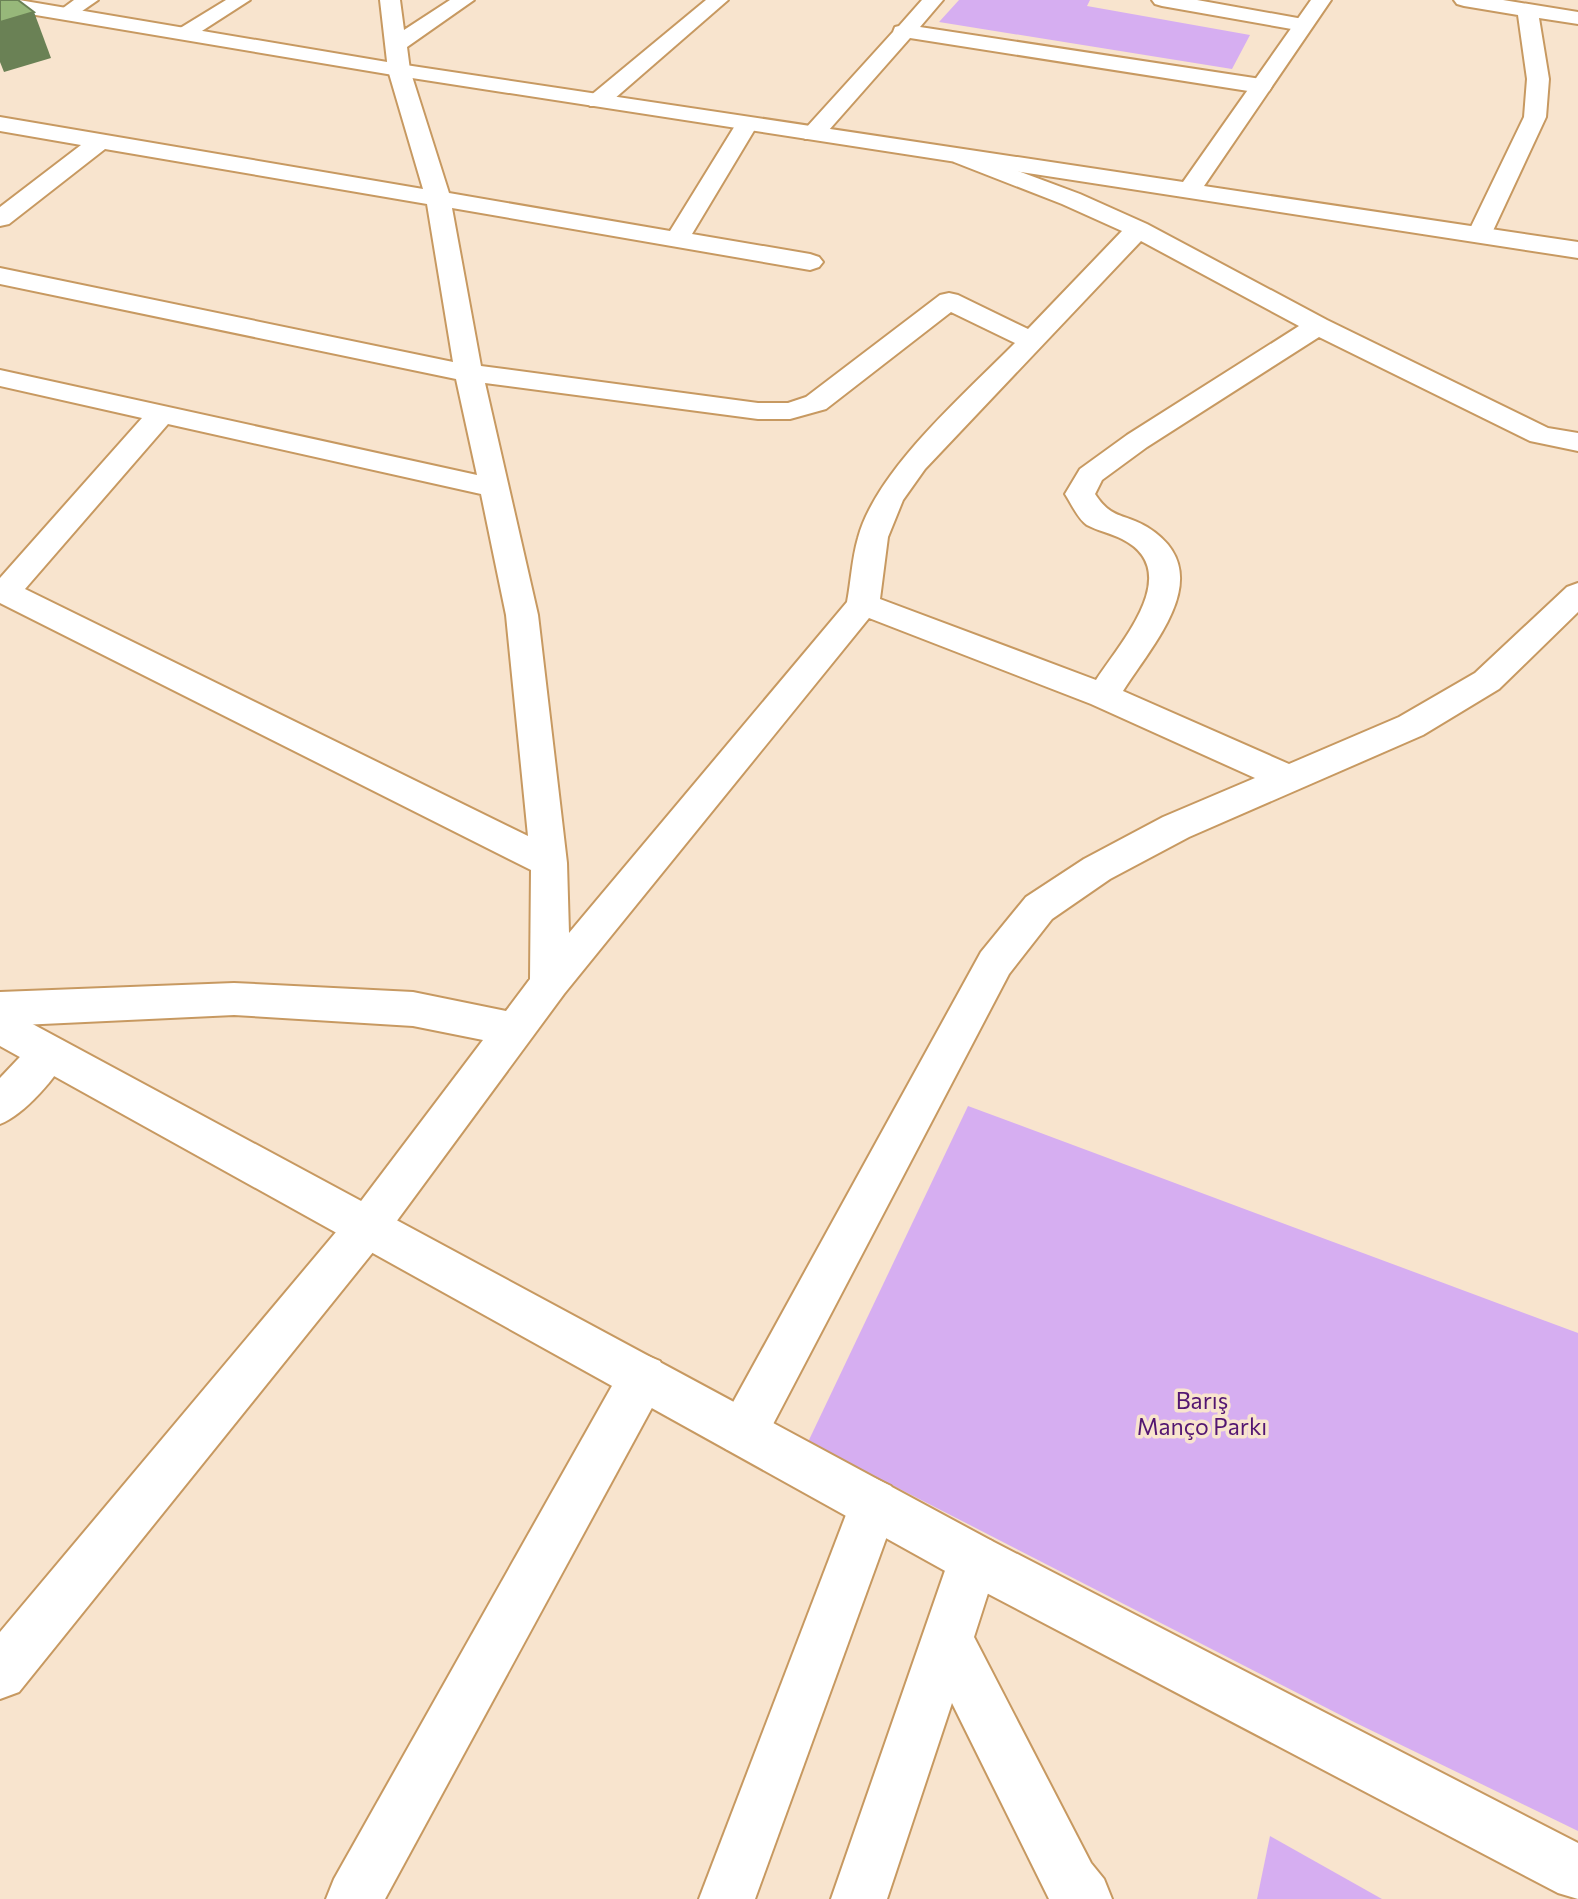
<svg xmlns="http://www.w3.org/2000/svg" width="1578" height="1899" font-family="Commissioner,sans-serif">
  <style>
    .green { fill: #d6aef1 }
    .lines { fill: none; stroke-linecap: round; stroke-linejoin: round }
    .street-casing { stroke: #c79961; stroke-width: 4 }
    .secondary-casing { stroke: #c79961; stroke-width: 4 }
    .street { fill: #fff; fill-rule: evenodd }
    .secondary { fill: #fff; fill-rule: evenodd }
    .shaded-wall { fill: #6a8155 }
    .building { fill: #97b87a; stroke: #6a8155; stroke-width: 2 }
    .labels { text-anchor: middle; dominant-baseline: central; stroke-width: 7; stroke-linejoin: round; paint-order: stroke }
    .near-park-label { font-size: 23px; fill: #531671; stroke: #f8e4ce }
  </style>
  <rect width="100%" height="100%" fill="#f8e4ce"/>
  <g class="green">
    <path d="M959,0H1090L1087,6L1250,35L1232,69L939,22Z"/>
    <path d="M968,1106L1578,1333V1831L1356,1723L808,1442Z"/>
    <path d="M1270,1836L1382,1899H1257Z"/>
  </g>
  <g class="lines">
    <defs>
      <g id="street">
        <path d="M74,0H98L72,18H58L55,14Z"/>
        <path d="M226,0H250L191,38H177L174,34L177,30Z"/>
        <path d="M380,0H400L404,30L450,0H474L407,47L410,70L449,193L670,231L736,124L739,119H755L758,124L692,234L810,254L819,257L823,262L819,267L810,270L452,208L481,366L758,403H788L806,397L940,295L949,293L958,295L1028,329L1122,231L1062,204L954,162L950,157L954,152L962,150L1080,194L1147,224L1327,320L1548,428L1578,433V451L1530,441L1319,337L1147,447L1102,480L1095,494C1112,520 1124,513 1147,527C1220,572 1154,642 1123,691L1289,764L1399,717L1475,673L1567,587L1578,583V612L1499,689L1423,735L1189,837L1110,879L1052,919L1009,974L760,1449L743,1456L726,1449L719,1432L726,1415L981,952L1026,897L1084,859L1163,817L1255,778L1091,704L869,618L564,994L382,1241L19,1692L0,1699V1632L352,1213L483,1040L413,1026L234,1015L0,1026V992L234,983L413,992L506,1011L530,979L531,870L0,603V578L142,418L0,386V370L477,475L456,379L0,284V268L453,362L427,204L105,149L9,224L0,226V207L81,145L0,131V117L423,189L388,70ZM1141,241L1299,326L1127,435L1080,469L1065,494C1071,503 1078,519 1087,525C1098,531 1111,533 1122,539C1186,571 1120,643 1096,680L880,599L888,537L903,500L925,469ZM951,312L1015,343C966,393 876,470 858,538C852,558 851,581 847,602L569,933L567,863L538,615L485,383L758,419H790L826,409ZM168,424L481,494L506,615L528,836L25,589Z"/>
        <path d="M706,0H728L606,106H590L587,101L590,96Z"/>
        <path d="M922,0H943L920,27L1261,79L1269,81L1272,86L1269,91L1261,93L910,38L821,139H805L802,134L805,129L893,32L895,27L899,26Z"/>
        <path d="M1152,0H1197L1303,19L1310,21L1313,25L1310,29L1303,31L1162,6L1155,4Z"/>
        <path d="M1454,0H1503L1578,12V24L1539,18L1549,79L1546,117L1491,235L1488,240L1479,242L1470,240L1467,235L1524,117L1527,79L1518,15L1464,6L1457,4Z"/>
        <path d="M49,1036L63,1041L69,1053C58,1076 24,1115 0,1124V1078L35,1041Z"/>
        <path d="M643,1354L660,1361L666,1377L660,1393L385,1899H326L334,1879L626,1361Z"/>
        <path d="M874,1478L891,1486L899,1503L755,1899H699L857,1486Z"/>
        <path d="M974,1534L992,1541L999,1559L974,1637L1091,1863L1104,1879L1112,1899H1049L952,1703L887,1899H831L949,1559L956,1541Z"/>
      </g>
      <g id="secondary">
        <path d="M0,0H19L399,64L1183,182L1311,0H1331L1204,186L1578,242V258L399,76L0,9Z"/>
        <path d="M0,1009L14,1014L992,1541L1578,1843V1899L1558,1893L956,1577L0,1046Z"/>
      </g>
    </defs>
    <use href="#street" class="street-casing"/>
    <use href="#secondary" class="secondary-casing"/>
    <use href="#street" class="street"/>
    <use href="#secondary" class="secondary"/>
  </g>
  <path class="shaded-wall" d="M34,12L51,58L4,72L0,62V22Z"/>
  <path class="building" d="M0,0H18L34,12L0,22Z"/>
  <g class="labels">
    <g class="near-park-label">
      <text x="1202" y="1400">Barış<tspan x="1202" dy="26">Manço Parkı</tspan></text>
    </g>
  </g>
</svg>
